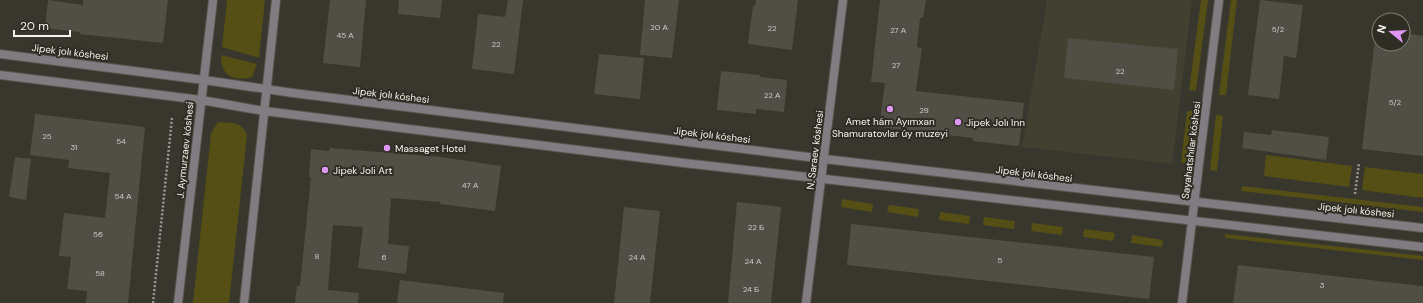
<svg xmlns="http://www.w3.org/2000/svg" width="1423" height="303" font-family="'DM Sans',sans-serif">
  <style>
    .built { fill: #424030 }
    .green { fill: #554e15 }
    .building { fill: #504f45 }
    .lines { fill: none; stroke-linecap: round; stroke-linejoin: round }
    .minor-casing { stroke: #56554c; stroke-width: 10 }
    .tertiary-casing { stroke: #56554c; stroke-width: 10 }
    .path { stroke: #9b9a92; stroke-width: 2.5; stroke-dasharray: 2 2; stroke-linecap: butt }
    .minor { stroke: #807c81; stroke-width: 8 }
    .tertiary { stroke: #807c81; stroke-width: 8 }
    .poi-dot { fill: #de98f3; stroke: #2e2d23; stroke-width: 1.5 }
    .labels { text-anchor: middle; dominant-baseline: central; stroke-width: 4; stroke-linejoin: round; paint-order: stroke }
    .number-label { font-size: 8px; fill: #cccbc4 }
    .street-label { font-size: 10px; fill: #f5f4ee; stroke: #2e2d23 }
    .poi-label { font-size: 10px; fill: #f5f4ee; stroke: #2e2d23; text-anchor: start }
  </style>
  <rect width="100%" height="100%" fill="#38372d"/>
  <path class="built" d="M1047,0H1192L1172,164L1022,147Z"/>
  <g class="green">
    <path d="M227,0H265L259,58L222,47Z"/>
    <path d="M1201,0H1208L1196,91L1189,90Z"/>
    <path d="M1231,0H1237L1226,95H1219Z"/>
    <path d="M221,55L257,64L252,77C233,82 221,76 221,55Z"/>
    <path d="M1187,111H1194L1188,163H1181Z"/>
    <path d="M1216,115L1223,116L1217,171L1210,170Z"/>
    <path d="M218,122C231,123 242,121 247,135L229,303H193L211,133Z"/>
    <path d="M1266,155L1352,166L1349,187L1264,176Z"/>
    <path d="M1365,167L1423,174V198L1362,190Z"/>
    <path d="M1242,186L1423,207V212L1241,191Z"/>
    <path d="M842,199L873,204L872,212L841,207Z"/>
    <path d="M889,205L919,209L918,217L887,212Z"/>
    <path d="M940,212L970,216L969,224L939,220Z"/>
    <path d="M984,217L1015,221L1014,229L983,225Z"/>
    <path d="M1032,223L1063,227L1062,235L1031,231Z"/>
    <path d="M1084,229L1115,233L1113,241L1083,237Z"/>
    <path d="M1225,234L1423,256V260L1225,238Z"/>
    <path d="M1132,235L1163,240L1162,247L1131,243Z"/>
  </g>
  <g class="building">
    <path d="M48,0L83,5V0H168L163,43L79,34L80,32L45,28Z"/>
    <path d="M330,0H366L360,67L323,63Z"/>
    <path d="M399,0H442L440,18L398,14Z"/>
    <path d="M508,0H523L514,74L472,69L478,14L505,17Z"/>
    <path d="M645,0H679L672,58L640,55Z"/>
    <path d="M756,0H798L792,50L748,44L753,6H755Z"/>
    <path d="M880,0H926L923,18H920L917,47L922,48L916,91L1024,103L1019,146L973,141V138L879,127L885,83L871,82Z"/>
    <path d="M1260,0L1303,5L1296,58L1284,56L1279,99L1248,95Z"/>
    <path d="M1376,30H1379V44H1403V33L1423,36V156L1362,149Z"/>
    <path d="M1068,38L1178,49L1174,90L1064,78Z"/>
    <path d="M599,54L644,58L640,99L594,94Z"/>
    <path d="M721,71L760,75V77L787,80L784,112L756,109V114L717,110Z"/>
    <path d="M35,114L145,127L128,303H86L87,291L67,289L71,257L59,256L64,213L105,218L110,173L68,168L69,160L30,155Z"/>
    <path d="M1272,130L1329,137L1326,160L1242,148L1244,132L1271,135Z"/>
    <path d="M330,148L440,157L501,166L495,211L440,204V202L391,198L388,244L409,246L406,274L358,268L363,227L333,225L328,290L359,293L358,303H295L297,286H300L311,177H309L311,149L329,151Z"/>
    <path d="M15,157L31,159L26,200L9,197Z"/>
    <path d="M737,202L781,207L771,303H728Z"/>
    <path d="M624,207L660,211L650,303H614Z"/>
    <path d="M851,224L1154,257L1149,299L847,265Z"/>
    <path d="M1238,265L1423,286V303H1233Z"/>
    <path d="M400,280L504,293L503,303H397Z"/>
  </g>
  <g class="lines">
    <defs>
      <g id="minor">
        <path d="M0,54L204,80L293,93L824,159L1423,228"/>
        <path d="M0,75L201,100L264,111L684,163L1423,247"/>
        <path d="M806,303L843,0"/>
        <path d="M1182,303L1219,0"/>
      </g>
      <g id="tertiary">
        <path d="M178,303L213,0"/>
        <path d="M244,303L276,0"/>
      </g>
    </defs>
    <use href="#minor" class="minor-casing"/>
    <use href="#tertiary" class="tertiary-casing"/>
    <g class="path">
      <path d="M1355,194L1359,163"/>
      <path d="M153,303L172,118"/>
    </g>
    <use href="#minor" class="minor"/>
    <use href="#tertiary" class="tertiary"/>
  </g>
  <g class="poi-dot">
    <circle cx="890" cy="109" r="4"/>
    <circle cx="958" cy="122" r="4"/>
    <circle cx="387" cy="148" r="4"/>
    <circle cx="325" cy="170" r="4"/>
  </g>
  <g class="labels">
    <g class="number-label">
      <text x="659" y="27">20 А</text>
      <text x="772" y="28">22</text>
      <text x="1278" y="29">5/2</text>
      <text x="898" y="30">27 А</text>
      <text x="345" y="35">45 А</text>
      <text x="496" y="44">22</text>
      <text x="896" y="65">27</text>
      <text x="1120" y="71">22</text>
      <text x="772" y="95">22 А</text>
      <text x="1395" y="102">5/2</text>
      <text x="924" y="110">29</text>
      <text x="47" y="136">25</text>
      <text x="121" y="141">54</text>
      <text x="74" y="147">31</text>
      <text x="470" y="185">47 А</text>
      <text x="123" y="196">54 А</text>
      <text x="756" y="227">22 Б</text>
      <text x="98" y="234">56</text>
      <text x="317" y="256">8</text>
      <text x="384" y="257">6</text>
      <text x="637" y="257">24 А</text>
      <text x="1000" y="260">5</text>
      <text x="753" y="261">24 А</text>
      <text x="100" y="273">58</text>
      <text x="1322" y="285">3</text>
      <text x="751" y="289">24 Б</text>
    </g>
    <g class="street-label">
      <text transform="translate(70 52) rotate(7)">Jipek jolı kóshesi</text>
      <text transform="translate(391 95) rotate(7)">Jipek jolı kóshesi</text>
      <text transform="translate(712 135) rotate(7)">Jipek jolı kóshesi</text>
      <text transform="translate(185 150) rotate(-84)">J. Aymurzaev kóshesi</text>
      <text transform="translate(815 150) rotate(-83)">N. Saraev kóshesi</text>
      <text transform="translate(1191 150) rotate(-83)">Sayahatshılar kóshesi</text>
      <text transform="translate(1034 174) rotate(7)">Jipek jolı kóshesi</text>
      <text transform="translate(1356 210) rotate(6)">Jipek jolı kóshesi</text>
    </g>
    <g class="poi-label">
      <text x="890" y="121" text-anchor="middle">Amet hám Ayımxan<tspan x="890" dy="12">Shamuratovlar úy muzeyi</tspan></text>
      <text x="966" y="122">Jipek Jolı Inn</text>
      <text x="395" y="148">Massaget Hotel</text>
      <text x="333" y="170">Jipek Joli Art</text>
    </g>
  </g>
  <g transform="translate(1391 32) rotate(288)"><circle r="19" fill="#2e2d23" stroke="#7e7d74"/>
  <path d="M0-3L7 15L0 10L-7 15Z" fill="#de98f3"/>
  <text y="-6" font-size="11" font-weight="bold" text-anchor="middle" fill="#f5f4ee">N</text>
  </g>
  <path d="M14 30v6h56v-6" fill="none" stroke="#f5f4ee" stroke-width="2"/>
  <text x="20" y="30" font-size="12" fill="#f5f4ee" stroke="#2e2d23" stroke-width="3" paint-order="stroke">20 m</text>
</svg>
